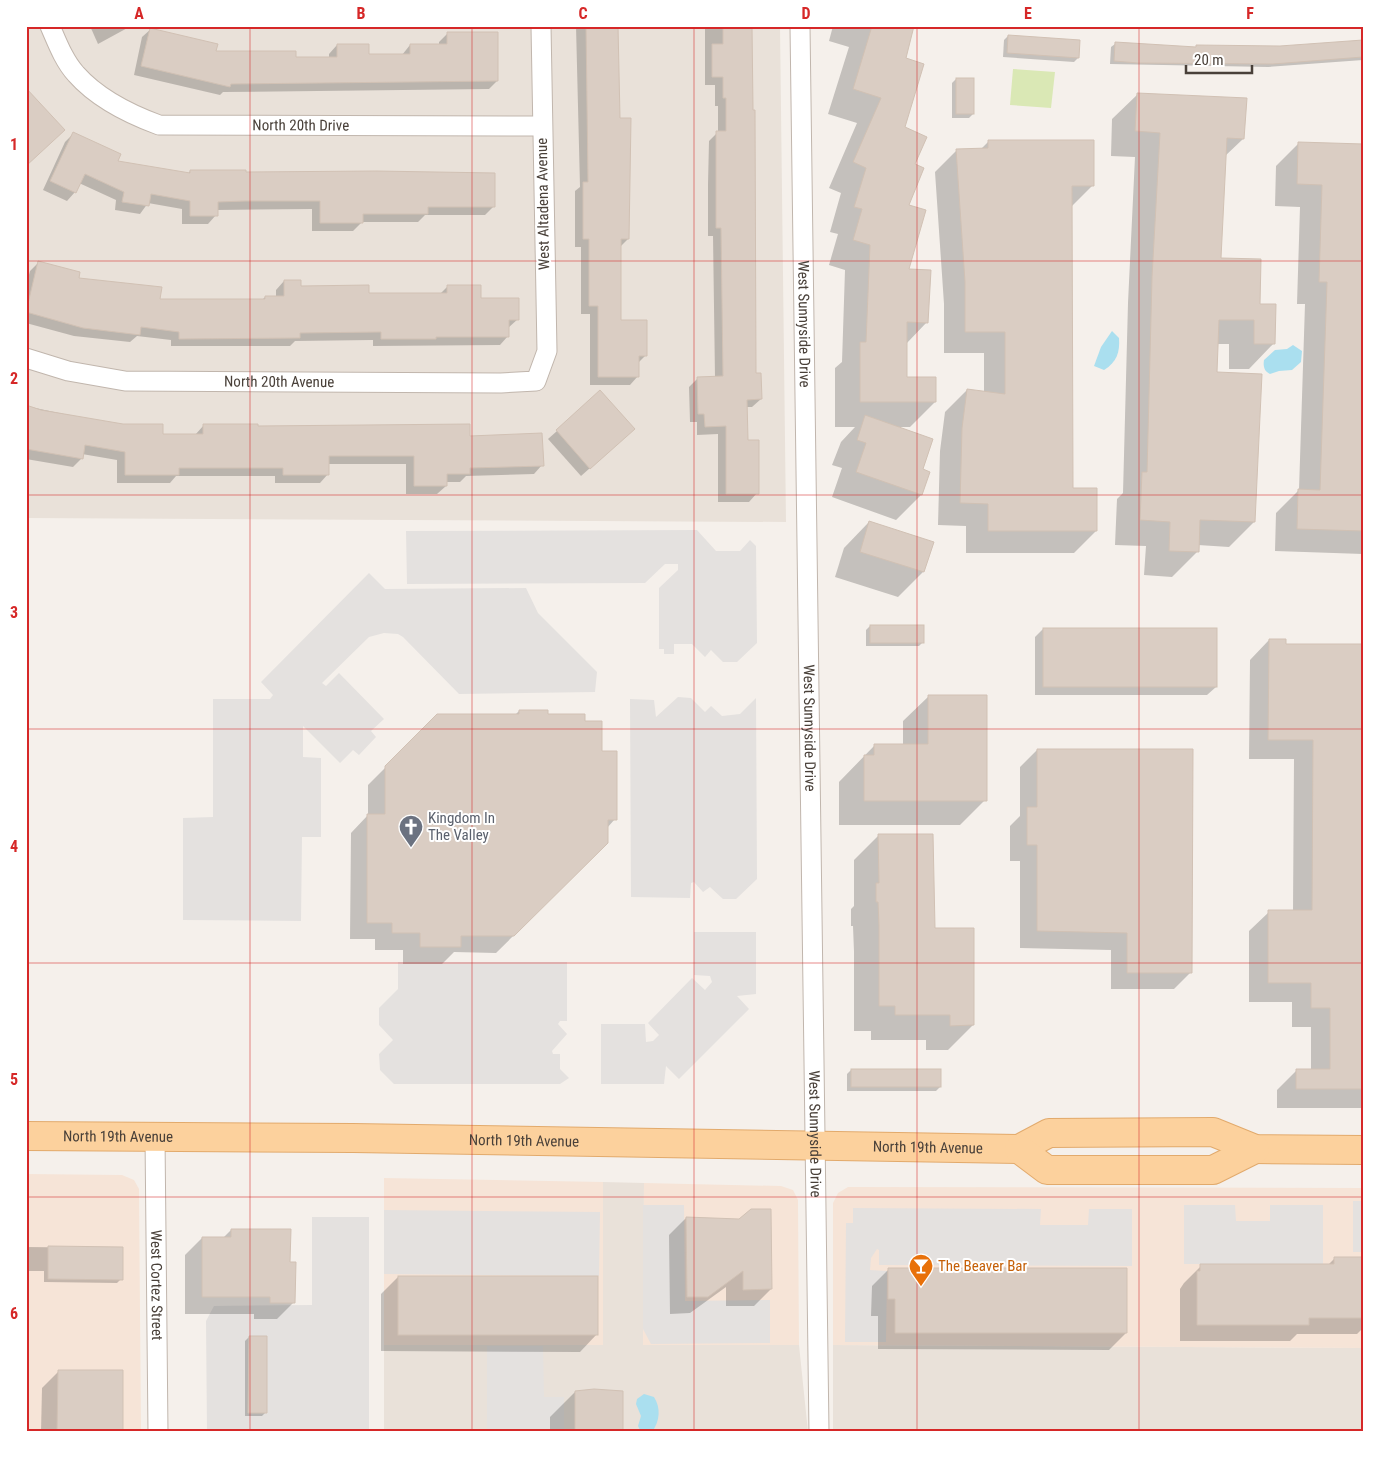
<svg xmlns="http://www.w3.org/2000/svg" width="1389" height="1458" font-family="'Roboto Condensed',sans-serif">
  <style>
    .residential { fill: #e9e1d9 }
    .commercial { fill: #f6e4d7 }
    .green { fill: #dae8b5 }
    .parking { fill: #e4e1df }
    .water { fill: #aadfef }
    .shadow { fill: #0003 }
    .building { fill: #dacdc3; stroke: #d1c1b4 }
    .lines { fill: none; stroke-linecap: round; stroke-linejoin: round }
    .minor-casing { stroke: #c1b6ad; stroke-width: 21 }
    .primary-casing { stroke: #e2aa6c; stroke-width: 30 }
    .minor { stroke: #fff; stroke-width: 19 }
    .primary { stroke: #fcd19d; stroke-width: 28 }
    .grid { fill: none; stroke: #d62828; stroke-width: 1; stroke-opacity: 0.55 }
    .labels { text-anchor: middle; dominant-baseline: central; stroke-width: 4; stroke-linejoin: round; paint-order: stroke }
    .street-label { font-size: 15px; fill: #494039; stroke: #fff }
    .worship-label { font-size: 15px; fill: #5b616d; stroke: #fff; text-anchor: start }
    .food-label { font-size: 15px; fill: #c56008; stroke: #fff; text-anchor: start }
    .neatline { fill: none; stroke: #d62828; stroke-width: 2 }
    .grid-label { font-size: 16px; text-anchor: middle; font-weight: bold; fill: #d62828 }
  </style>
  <rect width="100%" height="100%" fill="#f5f0eb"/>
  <g class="residential">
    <path d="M26,26H780L786,522L26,518Z"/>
    <path d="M603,1182L644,1183L643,1345H799L808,1432H384V1345H603Z"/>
    <path d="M833,1345L1363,1348V1432H833Z"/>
  </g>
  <g class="commercial">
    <path d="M26,1174L122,1175L134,1180L139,1189L141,1432H26Z"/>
    <path d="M384,1178L603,1182V1345H384Z"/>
    <path d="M644,1183L781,1186L793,1190L798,1200L799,1345H643Z"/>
    <path d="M848,1187L1363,1188V1348L833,1345V1203L838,1193Z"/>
  </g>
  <path class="green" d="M1013,69L1055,72L1051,108L1010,105Z"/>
  <g class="parking">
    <path d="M697,530L716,551H740L750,540L756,546L757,643L737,662H723L711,650L705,657L692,644H674V654H664V649H659V588L678,570V564H665L645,583L407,584L406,531Z"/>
    <path d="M369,573L385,589L526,588L538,613L597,672L595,692L459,694L403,637L398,634L384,633L369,637L322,683L326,686L339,673L384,719L371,731L376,737L359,755L353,750L340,763L303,726V757L321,758V837H302L301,921L183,920V818L213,817V699H270L273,695L261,682Z"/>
    <path d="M678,697L691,698L705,712L711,706L722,716L740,714L756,698L757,879L736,899H723L710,887L703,892L694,882L691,883L690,898L631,897L630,699L654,700L656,717Z"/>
    <path d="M694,932H756V994L737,996L749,1009L679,1079L666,1066L664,1084H601V1024H645L646,1042L653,1041L659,1035L648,1023L692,978L705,990L712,982L710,976L694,975Z"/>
    <path d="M398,962H567V1021H560L558,1024L567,1034L552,1051L553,1054H560V1069L569,1078L560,1084H394L380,1070L379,1054L393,1040L379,1025V1008L398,989Z"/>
    <rect x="1353" y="1201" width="10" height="51"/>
    <path d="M643,1205H684L685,1301L770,1300V1343L651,1344L643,1329Z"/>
    <path d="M1184,1205H1235L1236,1221H1270V1205H1323V1264H1184Z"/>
    <path d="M853,1208L1041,1209L1040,1225H1088L1089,1209H1132V1266L879,1265V1250L877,1249L871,1258L870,1270L887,1271L886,1342H845L846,1223H853Z"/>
    <path d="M384,1210L600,1212L599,1276L384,1274Z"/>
    <path d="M312,1217H369V1429H352L351,1432H207L206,1321L214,1306L312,1305Z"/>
    <path d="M487,1346H543L544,1397H564V1432H487Z"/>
  </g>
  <g class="water">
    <path d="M1112,331L1119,338C1120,352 1117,362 1104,370L1094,366L1101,347Z"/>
    <path d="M1293,345L1302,351L1301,362L1292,370L1279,371L1270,374C1264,371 1263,366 1264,360L1275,350L1287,349Z"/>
    <path d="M644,1394L654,1397C661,1408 660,1421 652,1432H641L638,1426L641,1416L636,1404L637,1399Z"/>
  </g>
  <g class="shadow">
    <path d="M90,26H131L98,44Z"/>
    <path d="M576,26H617L618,119L628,239L620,247V321L646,355L638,363V376L630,385H590V314H581V247H575V191L580,187Z"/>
    <path d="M705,26H751L755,375L761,399L752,407H746L747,441L757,493L749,502H718V434L697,435V422H690L689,387L698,378H715L713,236H708V184L709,141L718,132V106H715V85H705Z"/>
    <path d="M833,26H913L904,59L903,128L913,165L907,206V270L927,322L906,344V378L935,402L910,427H895L921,470L929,472L921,495L896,520L832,497L842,468L832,465L841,442L855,427H835V368L842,362L845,270L829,265L838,234L830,232L841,193L829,188L857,123L828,114L849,47L829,41Z"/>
    <path d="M151,29L215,53L295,58H329V54L337,45L368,55H402L410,45H439V42L448,33L497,81L489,89L223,92L220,95L134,75L142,37Z"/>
    <path d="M1008,36L1078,41V58L1074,62L1003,57L1004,40Z"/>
    <path d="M1363,41V60L1268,67L1110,64L1111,47L1115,44L1195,48L1280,47Z"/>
    <path d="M956,79L973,114L969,118H952V83Z"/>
    <path d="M1138,94L1243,139L1224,157L1220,259L1259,305L1274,343L1249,369H1229V344H1217L1216,374L1254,522L1229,547L1198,545L1197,552L1172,577L1144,575L1146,546L1115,545L1117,499L1123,493L1128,303L1135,157L1111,156L1112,119Z"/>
    <path d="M73,134L116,162L188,174L190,171L245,174L494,206L485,215H425L418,222H362L353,231H312V209L216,210V215L208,224H182V209L148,203L140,214L115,210L116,200L79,183L75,192L67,201L43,190L65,142Z"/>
    <path d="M988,142L1093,185L1071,207L1072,490L1096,531L1074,553H966V526L938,525L940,451L945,412L967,390L984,392V353H944V304L935,172L957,150L981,149Z"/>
    <path d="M1299,143L1363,146V554L1275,551L1276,513L1299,490L1305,304H1297L1300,207L1275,206L1276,166Z"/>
    <path d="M39,262L77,279L159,300H262L265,297L276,298V290L284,281L299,287L368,294H440L448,286L518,319L508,328V336L500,345L373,346V340L295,341L290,346H171V340L137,336L130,342L74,336L26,323V286L30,271Z"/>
    <path d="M26,406L162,435H195L204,425L469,437L542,465L534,474L466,476L460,482H446V486L437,494H406V464H328V474L320,483H275V476H176L170,483H117V460L82,454L81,459L73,467L26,459Z"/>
    <path d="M557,431L625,437L581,476L548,439Z"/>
    <path d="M869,522L923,572L898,597L835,577L844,548Z"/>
    <path d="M870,626L923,642L919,646H866V630Z"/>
    <path d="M1043,629L1216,687L1207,695H1035V637Z"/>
    <path d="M1269,640L1285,645L1363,646V1108H1277V1090L1297,1070H1311V1027H1292V1002H1249V931L1269,912H1293L1294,759H1249L1250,660Z"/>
    <path d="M929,696L985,800L960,825H839V782L875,745H903V721Z"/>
    <path d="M519,711L584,722L601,752L615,819L607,828V843L496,953L454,952L442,964H403V950H375V939H350L351,833L368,815V785L438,715H515Z"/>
    <path d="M1037,750L1191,972L1174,989H1111V950L1020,948V861H1010V826L1020,816V767Z"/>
    <path d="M879,835L934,929L973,1025L948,1050H926V1040H871V1031H854V952L853,926H851V909L854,906V860Z"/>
    <path d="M851,1070L940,1087L936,1091H847V1074Z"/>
    <path d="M686,1218L771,1289L754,1306H726V1287L690,1313L670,1314L669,1235Z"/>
    <path d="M231,1230L289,1263L294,1302L277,1319H254V1314H185V1255L202,1238H223Z"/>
    <path d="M26,1247L121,1248V1279L117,1283L44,1282V1271H26Z"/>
    <path d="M1335,1258H1363V1328L1357,1334H1297L1290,1341H1180V1289L1184,1283L1201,1266H1327Z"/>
    <path d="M889,1269L1126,1333L1109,1350L878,1349V1316H871L872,1286Z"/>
    <path d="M398,1277L597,1334L580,1352L381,1351V1294Z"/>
    <path d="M249,1337L266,1412L262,1416H245V1341Z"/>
    <path d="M59,1371L121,1430L41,1432L42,1388Z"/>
    <path d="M575,1392L622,1432H550V1417Z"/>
  </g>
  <g class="building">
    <path d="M586,26H618L620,118H631L629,239H621V320H647V356H639V377H598V306H589V239H583V182H588Z"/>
    <path d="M723,26H752L753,110H755L756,373H761L762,399L747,400L748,440H759V494H726V426L705,427L704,414H698L697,377L723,376L721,228H716V131H726V98H723V77H712V44H723Z"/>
    <path d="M872,26H914L906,58L924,64L905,127L927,137L915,164L924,168L909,205L926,210L909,269L931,270L928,323L907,322V377H936V402H860V342H866L870,245L853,240L862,209L854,207L866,168L853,162L881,98L853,89Z"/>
    <path d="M150,28L218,44L216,51H296V57H337V44H369V54H410V44H447V32H498V81L231,84L230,87L141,66Z"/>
    <path d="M1008,35L1080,40L1079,58L1007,53Z"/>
    <path d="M1363,40V57L1273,64L1138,63L1114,61L1115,42L1196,47V45L1280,46Z"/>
    <rect x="956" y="78" width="18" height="36"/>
    <path d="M26,88L65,130L26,166Z"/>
    <path d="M1137,93L1247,98L1244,139L1227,138L1221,258L1261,259L1260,304H1276L1275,344H1254V320H1219L1217,372L1262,374L1255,522L1200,520L1199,552L1169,551L1170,522L1140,520L1142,472H1147L1152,277L1160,133L1135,131Z"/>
    <path d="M73,132L121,154L118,161L190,173V170H246V172L376,171L495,173V207H428V214H363V223H320V201H246L218,202V216H190V201L151,194L149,206L122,202L124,192L85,174L76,193L50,181Z"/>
    <path d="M988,140H1094V186H1072L1073,488H1097V531H988V504L960,503L962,428L967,389L1005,394V332H965V282L956,149L988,148Z"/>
    <path d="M1298,142L1363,144V531L1297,529L1298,489L1320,490L1327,282H1319L1322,185L1297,184Z"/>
    <path d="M38,261L80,272L79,278L162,287L160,299H265V296H284V280H301V286L369,285V293H447V285H481V298H519V320H509V337H436V339H381V332L300,333V338L179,339V332L141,327L140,335L83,328L26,312Z"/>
    <path d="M600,390L635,429L590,469L556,430Z"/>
    <path d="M26,405L41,410L123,424H163V434H203V424H258V426L470,424V436L542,433L544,466L470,468V474H447V486H414V456H329V475H283V468H179V475H125V452L85,445L83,459L26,449Z"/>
    <path d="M865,415L933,439L923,469L930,472L922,495L856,472L866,443L857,440Z"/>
    <path d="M869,521L934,542L924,572L860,552Z"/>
    <rect x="870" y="625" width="54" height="18"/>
    <rect x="1043" y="628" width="174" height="59"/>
    <path d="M1269,639H1286V644H1363V1089H1296V1069H1330V1008H1311V983H1268V910H1312L1313,740H1268Z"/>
    <path d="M928,695H987V801H864V755H874V744H928Z"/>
    <path d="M519,710H548V714H585V721H602V751H617V820H608V843L514,936H461V947H420V933H392V923H367V814H385V766L437,714H519Z"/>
    <path d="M1037,749H1193L1192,973H1127V933L1037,931V845H1027V807H1037Z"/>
    <path d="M878,834H933L935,928H974V1025L950,1026V1015H895V1006H879V926L878,902H876V883H879Z"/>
    <rect x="851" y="1069" width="90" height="18"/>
    <path d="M751,1209H771L772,1289L743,1290V1271L708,1297H687L686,1217L739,1219Z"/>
    <path d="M231,1229H291L290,1262H296L295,1303H270V1297H202V1237H231Z"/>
    <path d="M48,1246L123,1247V1280L48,1279Z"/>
    <path d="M1334,1257H1363V1318H1309V1325H1197V1271H1200V1264H1334Z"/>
    <path d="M888,1268H1127V1333H895V1299H888Z"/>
    <rect x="398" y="1276" width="200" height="59"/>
    <path d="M249,1336H267V1413H248Z"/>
    <path d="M58,1370H123V1431L57,1430Z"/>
    <path d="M594,1389L623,1391V1432H575V1391Z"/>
  </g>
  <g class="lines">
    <defs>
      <g id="minor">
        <path id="s1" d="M50,26C57,42 64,61 76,74C98,99 129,114 159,125L542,126"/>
        <path id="s2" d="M800,26L819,1432"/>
        <path id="s3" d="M26,358L68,371L125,381L501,383L536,381L547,351L541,26"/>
        <path id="s4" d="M155,1137L158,1432"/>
      </g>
      <g id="primary">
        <path id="s5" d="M26,1136L353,1138L1019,1149L1049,1133L1213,1132L1255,1149L1363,1150"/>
        <path d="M1019,1149L1047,1170H1213L1255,1149"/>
      </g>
    </defs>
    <use href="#minor" class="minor-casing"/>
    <use href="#primary" class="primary-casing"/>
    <use href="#minor" class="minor"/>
    <use href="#primary" class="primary"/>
  </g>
  <path class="grid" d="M250,26V1432M472,26V1432M694,26V1432M917,26V1432M1139,26V1432M26,261H1363M26,495H1363M26,729H1363M26,963H1363M26,1197H1363"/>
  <defs>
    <symbol id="church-pin" viewBox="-11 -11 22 30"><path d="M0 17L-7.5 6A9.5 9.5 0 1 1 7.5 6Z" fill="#6b7280" stroke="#fff"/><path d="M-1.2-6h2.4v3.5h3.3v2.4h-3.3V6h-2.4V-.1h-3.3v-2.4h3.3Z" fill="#fff"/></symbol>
    <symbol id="bar-pin" viewBox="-11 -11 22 30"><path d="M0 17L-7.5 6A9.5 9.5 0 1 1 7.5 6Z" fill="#e8710a" stroke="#fff"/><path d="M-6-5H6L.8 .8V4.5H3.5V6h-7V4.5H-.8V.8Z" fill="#fff"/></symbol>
  </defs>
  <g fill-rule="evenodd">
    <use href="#church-pin" x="397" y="813" width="28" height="38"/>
    <use href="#bar-pin" x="907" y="1252" width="28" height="38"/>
  </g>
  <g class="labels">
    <g class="street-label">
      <text stroke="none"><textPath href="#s1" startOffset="295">North 20th Drive</textPath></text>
      <text transform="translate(543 204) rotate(-91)">West Altadena Avenue</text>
      <text stroke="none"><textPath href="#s2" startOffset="298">West Sunnyside Drive</textPath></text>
      <text stroke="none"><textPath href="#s3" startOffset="256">North 20th Avenue</textPath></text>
      <text stroke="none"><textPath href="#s2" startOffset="702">West Sunnyside Drive</textPath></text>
      <text stroke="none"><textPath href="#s2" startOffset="1108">West Sunnyside Drive</textPath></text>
      <text stroke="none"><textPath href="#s5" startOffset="92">North 19th Avenue</textPath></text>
      <text stroke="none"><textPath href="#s5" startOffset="498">North 19th Avenue</textPath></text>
      <text stroke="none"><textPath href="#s5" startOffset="902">North 19th Avenue</textPath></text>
      <text stroke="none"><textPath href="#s4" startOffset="148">West Cortez Street</textPath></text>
    </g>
    <g class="worship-label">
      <text x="428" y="818">Kingdom In<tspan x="428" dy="17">The Valley</tspan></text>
    </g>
    <g class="food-label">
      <text x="938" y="1266">The Beaver Bar</text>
    </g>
  </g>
  <rect width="1389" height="1458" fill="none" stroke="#ffffff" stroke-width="55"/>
  <path d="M1186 65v8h66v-8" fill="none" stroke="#494039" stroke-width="2.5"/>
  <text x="1194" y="65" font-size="15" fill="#494039" stroke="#ffffff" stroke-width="4" paint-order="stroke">20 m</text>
  <rect x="28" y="28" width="1334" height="1402" class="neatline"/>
  <g class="grid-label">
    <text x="139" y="19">A</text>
    <text x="361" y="19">B</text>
    <text x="583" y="19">C</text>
    <text x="806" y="19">D</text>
    <text x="1028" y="19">E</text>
    <text x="1250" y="19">F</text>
    <text x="14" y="150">1</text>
    <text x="14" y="384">2</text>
    <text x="14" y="618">3</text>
    <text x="14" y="852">4</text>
    <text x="14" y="1085">5</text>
    <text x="14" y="1319">6</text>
  </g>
</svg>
